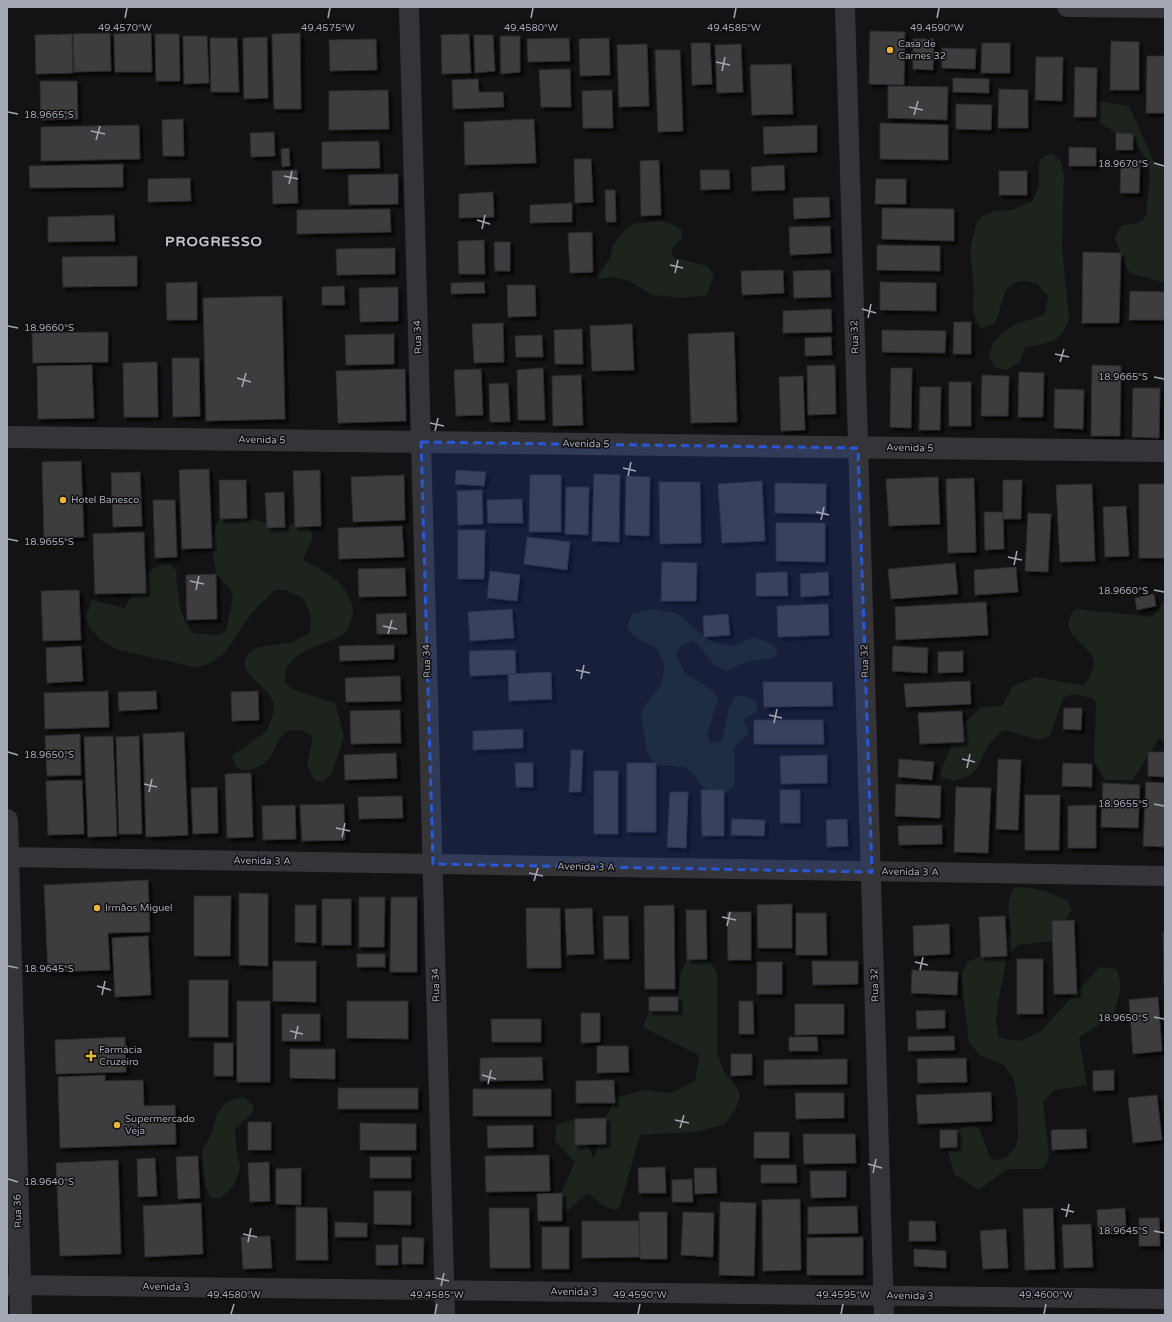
<svg xmlns="http://www.w3.org/2000/svg" width="1172" height="1322" font-family="'Varela Round',sans-serif">
  <style>
    .green { fill: #1d241e }
    .building { fill: #3d3d41; stroke: #2d2c30; filter: url(#shadow) }
    .lines { fill: none; stroke-linecap: round; stroke-linejoin: round }
    .minor { stroke: #343439; stroke-width: 20 }
    .tertiary { stroke: #343439; stroke-width: 22 }
    .marked { fill: #2a57d4; fill-opacity: 0.2; stroke: #2a57d4; stroke-width: 3; stroke-dasharray: 8 5; stroke-linejoin: round }
    .ticks { fill: none; stroke: #a4a8b4; stroke-width: 1.5 }
    .poi-dot { fill: #eab734; stroke: #0e0d0f; stroke-width: 1.5 }
    .labels { text-anchor: middle; dominant-baseline: central; stroke-width: 3; stroke-linejoin: round; paint-order: stroke }
    .poi-label { font-size: 10px; fill: #a4a8b4; stroke: #0e0d0f; text-anchor: start }
    .street-label { font-size: 10px; fill: #a4a8b4; stroke: #0e0d0f }
    .district-label { font-size: 14px; font-weight: bold; letter-spacing: 1px; fill: #c5c7d0; stroke: #0e0d0f }
    .ticks-label { font-size: 10px; text-anchor: middle; fill: #a4a8b4; stroke: #0e0d0f; stroke-width: 3; stroke-linejoin: round; paint-order: stroke }
  </style>
  <defs>
    <filter id="shadow"><feDropShadow dx="3.5" dy="3.5" stdDeviation="1" flood-color="#0009"/></filter>
  </defs>
  <rect width="100%" height="100%" fill="#131214"/>
  <g class="green">
    <path d="M1098,101L1129,106L1154,162L1165,170V283L1131,273L1127,269L1115,239L1116,234L1122,225C1132,224 1141,225 1146,215L1150,177L1149,166L1142,152L1135,143L1127,136L1116,133L1099,122L1096,117Z"/>
    <path d="M1052,153L1061,162L1064,176L1062,248L1069,318C1063,343 1048,343 1025,347L1020,362L1007,370L994,367L989,356L992,345L1001,334L1015,324L1041,316L1045,313L1048,296L1037,284L1024,281L1014,283L1005,291L997,319L993,324L983,328L978,325L973,310L974,288L972,272L970,249L977,222L981,217L995,211L1012,210L1033,201L1039,186V163L1041,158Z"/>
    <path d="M661,221L676,226L682,231V239L673,247L672,255L675,258L708,266L714,276L707,295L683,298L653,295L629,281L611,277L600,279L597,277L610,258L613,245L626,229L636,223Z"/>
    <path d="M238,518H247L285,527L294,524H303L310,529L313,537L303,560C313,566 327,572 336,580C344,586 352,600 353,609C354,613 352,617 351,621C349,627 346,633 341,636C320,647 282,652 285,682L292,689L335,703L344,737L332,773L323,782L314,780L307,764L313,737C306,732 301,729 293,730C277,732 277,751 268,760C261,767 242,776 235,765C234,762 233,759 232,756L267,731L273,715L274,703L270,695L249,674L244,665L246,657L251,651L259,647L293,642L310,633L311,616L303,598L285,590H275C266,599 256,607 249,617C232,639 226,664 194,667L118,650L102,641L89,627L86,617L92,600L125,608C136,589 144,565 169,564L176,570C178,593 178,615 193,633L218,635L226,631L233,597L230,589L216,574L212,548L209,545L215,526L220,519Z"/>
    <path d="M1165,599V742L1159,738L1133,780H1105L1095,763L1094,757L1096,702L1092,698L1074,694L1063,698L1050,736L1039,740L1006,730L1001,732L989,744L977,768L970,775L954,781L941,777V771L958,729L981,707L1002,706L1013,686L1036,677L1080,685L1085,684C1089,679 1094,668 1094,661C1093,648 1063,636 1069,619C1071,614 1072,612 1076,609L1153,617Z"/>
    <path d="M652,609L677,613L704,637L718,644L733,646L754,637L772,644L777,651L776,656L772,658L745,662L728,671L714,665L697,643L691,641L681,646L676,654L685,673L713,691L718,699L707,735L710,743L722,741L729,706L735,697L744,695L756,702L757,712L745,718L744,723L749,731L747,735L734,748V787L724,794L710,791L701,786L696,776L685,767L654,765L647,751L641,716L644,706L661,685L665,666L656,647L636,638L629,631L627,626L632,614Z"/>
    <path d="M1015,887L1032,888L1045,891L1067,900L1072,909L1053,941L1018,945L1007,956L998,1003L996,1023L999,1037L1003,1039L1020,1041L1040,1032L1100,967L1116,969C1125,986 1118,1000 1112,1017L1079,1037L1087,1085L1054,1090L1043,1102L1049,1155L1048,1161L1042,1169H1009L1004,1171L979,1190L954,1174L945,1142C955,1132 963,1123 979,1128L990,1157L994,1160L1006,1158L1016,1146L1018,1136L1017,1097L1014,1080L1004,1065L980,1055L969,1042L961,976L967,962L991,953L1011,934C1010,918 1004,900 1015,887Z"/>
    <path d="M697,958L707,959L716,970L717,975V1046L718,1055L723,1070L739,1091L740,1096L737,1106L725,1124L696,1132L640,1135L620,1206L616,1210L605,1207L588,1193L567,1211L557,1203L575,1162L555,1141L556,1125L575,1119L594,1159L606,1118L615,1098L645,1090L672,1093L695,1081L699,1055L643,1027L649,1011L674,1007L678,997L680,974L687,960Z"/>
    <path d="M243,1097C248,1101 255,1104 253,1112L235,1129L236,1145L240,1168L233,1187L220,1198L213,1199C205,1194 201,1163 202,1153C202,1148 208,1142 210,1137C215,1127 214,1116 221,1108C227,1101 234,1099 243,1097Z"/>
  </g>
  <g class="building">
    <path d="M870,31L905,32L904,85L869,84Z"/>
    <path d="M110,33L111,71L74,72L73,34Z"/>
    <path d="M151,33L152,72H115L114,34Z"/>
    <path d="M300,33L301,109H274L272,34Z"/>
    <path d="M72,34L73,73L36,74L35,35Z"/>
    <path d="M155,34H179L180,81H156Z"/>
    <path d="M469,34L471,73L442,74L441,35Z"/>
    <path d="M474,35H493L495,71L475,73Z"/>
    <path d="M183,36H207L209,83L184,84Z"/>
    <path d="M500,36H520V72L501,74Z"/>
    <path d="M267,37L268,98L244,99L243,38Z"/>
    <path d="M210,38H237L239,92H211Z"/>
    <path d="M569,38L570,61L528,62L527,39Z"/>
    <path d="M609,38L610,75L580,76L579,39Z"/>
    <path d="M376,39L377,70L330,71L329,40Z"/>
    <path d="M913,39H934L933,70L913,69Z"/>
    <path d="M1111,41L1139,42V90H1110Z"/>
    <path d="M691,43H710L712,84L692,85Z"/>
    <path d="M982,43H1010V73H981Z"/>
    <path d="M647,44L649,106L619,107L617,45Z"/>
    <path d="M741,44L743,92L717,93L715,45Z"/>
    <path d="M942,48L976,49L975,69L942,68Z"/>
    <path d="M655,50H680L683,131L658,132Z"/>
    <path d="M1147,56H1165V113H1146Z"/>
    <path d="M1036,57H1063L1062,101L1035,100Z"/>
    <path d="M791,64L793,114L752,115L750,65Z"/>
    <path d="M1075,67L1097,68L1096,117H1074Z"/>
    <path d="M570,69L571,107H541L539,70Z"/>
    <path d="M953,78L989,79V93L953,92Z"/>
    <path d="M478,79L479,92H503L504,107L453,109L452,80Z"/>
    <path d="M40,81H77L78,119L41,120Z"/>
    <path d="M888,86L948,87L947,120L888,118Z"/>
    <path d="M999,89L1028,90V128H998Z"/>
    <path d="M388,90L389,129L329,130V91Z"/>
    <path d="M612,90L613,128H583L582,91Z"/>
    <path d="M956,104L992,105L991,130L956,129Z"/>
    <path d="M183,119L184,156H163L162,120Z"/>
    <path d="M534,119L536,163L465,165L464,122Z"/>
    <path d="M880,123L948,125V160L880,159Z"/>
    <path d="M139,125L140,159L41,161V127Z"/>
    <path d="M817,125V152L764,154L763,127Z"/>
    <path d="M274,132L275,156L251,157L250,133Z"/>
    <path d="M1116,133L1133,134V150H1116Z"/>
    <path d="M379,141L380,168L322,169V142Z"/>
    <path d="M1069,147L1096,148V166H1069Z"/>
    <path d="M289,148L290,166L282,167L281,149Z"/>
    <path d="M574,159H591L593,202L575,203Z"/>
    <path d="M659,160L661,215L641,216L640,161Z"/>
    <path d="M1121,161L1140,162L1139,193H1120Z"/>
    <path d="M123,164V187L30,188L29,166Z"/>
    <path d="M784,165L785,190L752,191L751,167Z"/>
    <path d="M297,170L298,203L273,204L272,171Z"/>
    <path d="M700,170H729L730,189L701,190Z"/>
    <rect x="999" y="171" width="28" height="24"/>
    <path d="M398,174V204L349,205L348,175Z"/>
    <path d="M190,178L191,201L148,202V179Z"/>
    <path d="M876,179H906V204H875Z"/>
    <path d="M605,190H615L616,222H606Z"/>
    <path d="M493,192L494,217L459,218V194Z"/>
    <path d="M829,197L830,217L794,219L793,198Z"/>
    <path d="M572,203V222L530,223V205Z"/>
    <path d="M882,208L954,209V241L882,239Z"/>
    <path d="M390,209L391,232L297,234V210Z"/>
    <path d="M114,215L115,241L48,242V217Z"/>
    <path d="M830,226L831,253L790,255L789,227Z"/>
    <path d="M592,232L593,272L570,273L568,233Z"/>
    <path d="M484,240L485,274H459L458,241Z"/>
    <path d="M494,242H510V271H495Z"/>
    <path d="M877,245L940,246V271L877,270Z"/>
    <path d="M395,248V274L337,275L336,249Z"/>
    <path d="M1083,252L1121,253L1119,323H1082Z"/>
    <path d="M137,256V286L63,287L62,257Z"/>
    <path d="M783,270L784,293L742,295L741,271Z"/>
    <path d="M830,270L831,297L794,298L793,271Z"/>
    <path d="M197,282V320H167L166,283Z"/>
    <path d="M484,282L485,293L451,294V283Z"/>
    <path d="M880,282L936,283V311L880,310Z"/>
    <path d="M507,285H535L536,316L508,317Z"/>
    <path d="M344,286L345,305H322V287Z"/>
    <path d="M398,287V321L360,322L359,288Z"/>
    <path d="M1130,291L1165,292L1164,320H1129Z"/>
    <path d="M282,296L285,419L206,421L203,298Z"/>
    <path d="M831,309L832,332L783,333V311Z"/>
    <path d="M954,322H971V354H953Z"/>
    <path d="M503,323L504,362L474,363L472,324Z"/>
    <path d="M632,324L634,370L592,371L590,326Z"/>
    <path d="M582,329L583,364H555L554,330Z"/>
    <path d="M882,330L946,331L945,353L882,352Z"/>
    <path d="M108,332V362L33,363L32,333Z"/>
    <path d="M734,332L737,422L691,423L688,334Z"/>
    <path d="M394,334V364L346,365L345,335Z"/>
    <path d="M542,335L543,357H516L515,336Z"/>
    <path d="M831,337L832,355L805,356V338Z"/>
    <path d="M172,358H199L200,416L173,417Z"/>
    <path d="M157,362L158,417H124L123,363Z"/>
    <path d="M92,365L94,418L38,419L37,366Z"/>
    <path d="M835,365L836,414L808,415L807,366Z"/>
    <path d="M1092,365L1121,366L1120,436H1091Z"/>
    <path d="M543,368L545,420H518L517,370Z"/>
    <path d="M891,368H912L911,428L890,427Z"/>
    <path d="M405,369L406,421L338,423L336,371Z"/>
    <path d="M481,369L483,415L456,416L454,370Z"/>
    <path d="M1019,372L1044,373L1043,417H1018Z"/>
    <path d="M581,375L583,425L553,426L552,376Z"/>
    <path d="M982,375L1009,376L1008,416H981Z"/>
    <path d="M803,376L805,430L781,431L779,377Z"/>
    <rect x="949" y="382" width="22" height="44"/>
    <path d="M508,383L510,422H490L489,384Z"/>
    <path d="M920,387H941L940,430H919Z"/>
    <path d="M1133,388H1160L1159,438L1132,437Z"/>
    <path d="M1055,389L1084,390L1083,429L1054,428Z"/>
    <path d="M81,461L84,537L44,538L42,462Z"/>
    <path d="M209,469L212,548L182,549L179,470Z"/>
    <path d="M320,470L321,526L295,527L293,471Z"/>
    <path d="M456,470L486,472L484,486L455,484Z"/>
    <path d="M140,472L142,526L113,527L111,473Z"/>
    <path d="M594,474L620,475L619,542L592,541Z"/>
    <path d="M404,475L405,520L353,522L351,477Z"/>
    <path d="M530,475H561V532H529Z"/>
    <path d="M626,476L650,477L649,536L625,535Z"/>
    <path d="M938,477L940,524L889,526L886,479Z"/>
    <path d="M974,478L976,552L948,553L946,479Z"/>
    <path d="M219,480H246L247,518L220,519Z"/>
    <path d="M1003,480H1022L1021,519H1003Z"/>
    <path d="M762,481L765,541L722,543L718,484Z"/>
    <path d="M659,482H700L701,543L660,544Z"/>
    <path d="M775,483L826,484V514L775,513Z"/>
    <path d="M1092,484L1095,561L1060,562L1056,485Z"/>
    <rect x="1139" y="484" width="26" height="74"/>
    <path d="M566,487H589L588,535L565,534Z"/>
    <path d="M482,490L483,524L458,525L457,491Z"/>
    <path d="M284,492L285,527L267,528L265,493Z"/>
    <path d="M522,499L523,523H488L487,500Z"/>
    <path d="M153,500H175L177,557L155,558Z"/>
    <path d="M1126,506L1129,556L1105,557L1103,507Z"/>
    <path d="M984,512H1003L1004,549L985,550Z"/>
    <path d="M1028,513L1051,514L1048,572L1025,571Z"/>
    <path d="M776,523H825V562L776,561Z"/>
    <path d="M402,526L404,557L339,559L338,528Z"/>
    <path d="M458,530H485L484,579H458Z"/>
    <path d="M144,532L146,593L95,594L93,534Z"/>
    <path d="M527,537L570,542L567,570L524,564Z"/>
    <path d="M662,562L697,563L696,601H661Z"/>
    <path d="M955,563L958,594L891,599L888,569Z"/>
    <path d="M1016,567L1018,592L975,595L974,570Z"/>
    <path d="M405,568L406,596L359,597L358,569Z"/>
    <path d="M490,571L520,575L517,601L487,598Z"/>
    <path d="M787,572L788,596H756V573Z"/>
    <path d="M828,572L829,595L801,597L800,574Z"/>
    <path d="M216,574L217,619L187,620L186,575Z"/>
    <path d="M79,590L81,640L43,641L41,591Z"/>
    <path d="M1154,594L1156,606L1137,610L1135,598Z"/>
    <path d="M986,602L988,635L896,640L895,607Z"/>
    <path d="M828,604L829,635L778,637L777,606Z"/>
    <path d="M512,609L514,638L470,641L468,612Z"/>
    <path d="M406,613L407,634H377L376,614Z"/>
    <path d="M728,614L730,635L704,637L703,616Z"/>
    <path d="M394,645V659L340,661L339,646Z"/>
    <path d="M81,646L83,681L47,683L46,648Z"/>
    <path d="M893,646L928,648L927,673L892,671Z"/>
    <path d="M515,650L516,674L470,676L469,651Z"/>
    <path d="M963,651V672L938,673V652Z"/>
    <path d="M551,672L552,699L509,701L508,674Z"/>
    <path d="M400,676L401,701L346,702L345,678Z"/>
    <path d="M970,681L971,704L906,707L904,684Z"/>
    <path d="M763,682H832L833,706L764,707Z"/>
    <path d="M108,691L109,727L45,729L44,693Z"/>
    <path d="M156,691L157,709L119,711L118,692Z"/>
    <path d="M258,691L259,720L232,721L231,692Z"/>
    <path d="M1064,708H1082L1081,730L1063,729Z"/>
    <path d="M400,710L401,743L351,744L350,711Z"/>
    <path d="M962,711L964,742L920,744L918,713Z"/>
    <path d="M754,720H823L824,744H754Z"/>
    <path d="M523,729V748L473,750V731Z"/>
    <path d="M184,732L188,835L146,837L143,734Z"/>
    <path d="M80,734L81,775L47,776L45,736Z"/>
    <path d="M113,736L117,836L88,837L84,737Z"/>
    <path d="M139,736L142,834H119L116,737Z"/>
    <path d="M571,750H583L581,792H569Z"/>
    <path d="M1148,752H1165V777L1148,776Z"/>
    <path d="M396,753L397,778L345,780L344,755Z"/>
    <path d="M827,755V783L781,784L780,756Z"/>
    <path d="M899,759L934,762L932,780L898,777Z"/>
    <path d="M998,759L1021,760L1018,830L996,829Z"/>
    <path d="M515,763H533V787H516Z"/>
    <rect x="627" y="763" width="29" height="69"/>
    <path d="M1063,763L1092,764V787L1062,786Z"/>
    <rect x="594" y="771" width="24" height="63"/>
    <path d="M251,773L253,837L227,838L225,774Z"/>
    <path d="M82,780L84,834L48,835L46,781Z"/>
    <path d="M1146,782L1165,783V847L1143,846Z"/>
    <path d="M1103,783L1140,785L1138,828L1101,827Z"/>
    <path d="M896,784L941,786L940,818L895,816Z"/>
    <path d="M217,787L218,833L193,834L191,788Z"/>
    <path d="M956,787L991,788L988,853L954,852Z"/>
    <path d="M701,790H724V836H702Z"/>
    <rect x="780" y="790" width="20" height="33"/>
    <path d="M670,792H688L686,848L667,847Z"/>
    <path d="M1025,795H1060L1059,850H1025Z"/>
    <path d="M402,796L403,818L359,819L358,797Z"/>
    <path d="M344,804L345,840L302,841L300,805Z"/>
    <path d="M295,805L296,839L263,840L262,806Z"/>
    <path d="M1096,805V848H1068V806Z"/>
    <path d="M732,819L765,820L764,836L731,835Z"/>
    <path d="M847,819L848,846L827,847L826,820Z"/>
    <path d="M942,825V844L899,845L898,826Z"/>
    <path d="M148,880L150,932L108,933L110,970L48,972L44,885Z"/>
    <path d="M239,893L268,894V966L239,965Z"/>
    <path d="M194,896H231L230,956H194Z"/>
    <path d="M359,897H385L384,947H359Z"/>
    <path d="M391,897H417V972H390Z"/>
    <rect x="322" y="899" width="29" height="46"/>
    <path d="M792,904V948H758L757,905Z"/>
    <path d="M295,905H316V943L295,942Z"/>
    <path d="M674,905L675,989H645L644,906Z"/>
    <path d="M526,908H560L561,968H527Z"/>
    <path d="M592,908L594,954L567,955L565,909Z"/>
    <path d="M686,910H706L707,959L687,960Z"/>
    <path d="M727,912H751V960H728Z"/>
    <path d="M796,913H826L827,955H796Z"/>
    <path d="M603,916H628L629,959H604Z"/>
    <path d="M1005,916L1007,956L981,957L979,917Z"/>
    <path d="M1074,920L1077,994H1054L1052,921Z"/>
    <path d="M949,924L950,954L914,956L913,926Z"/>
    <path d="M1163,932H1165V986H1164Z"/>
    <path d="M148,936L151,995L115,997L112,938Z"/>
    <rect x="357" y="954" width="28" height="13"/>
    <rect x="1017" y="959" width="26" height="55"/>
    <path d="M273,961H316V1002L273,1001Z"/>
    <path d="M812,961H858V984L813,985Z"/>
    <rect x="757" y="962" width="25" height="32"/>
    <path d="M912,970L958,972L957,995L911,993Z"/>
    <rect x="189" y="980" width="39" height="57"/>
    <rect x="649" y="997" width="29" height="14"/>
    <path d="M1158,997L1162,1051L1133,1054L1129,1000Z"/>
    <rect x="237" y="1001" width="33" height="81"/>
    <path d="M347,1001H408V1039L347,1038Z"/>
    <path d="M739,1001H753L754,1034H739Z"/>
    <path d="M795,1004H844V1034L795,1035Z"/>
    <path d="M945,1010V1028L917,1029L916,1011Z"/>
    <path d="M581,1013H600V1042L581,1043Z"/>
    <rect x="282" y="1014" width="38" height="27"/>
    <path d="M491,1019H541V1042H492Z"/>
    <path d="M954,1036L955,1050L908,1051V1037Z"/>
    <path d="M125,1037L126,1072L56,1074L55,1040Z"/>
    <path d="M789,1037H817L818,1051H789Z"/>
    <rect x="214" y="1043" width="19" height="33"/>
    <path d="M597,1046H628L629,1072L597,1073Z"/>
    <path d="M290,1049H335V1079L290,1078Z"/>
    <path d="M731,1054H752V1075L731,1076Z"/>
    <path d="M542,1057L543,1080L480,1081V1058Z"/>
    <path d="M966,1058L967,1082L918,1083L917,1059Z"/>
    <path d="M847,1059V1084L764,1085V1060Z"/>
    <path d="M1114,1070V1090L1093,1091V1071Z"/>
    <path d="M105,1075V1081L143,1080L144,1106L175,1105L176,1144L60,1148L58,1077Z"/>
    <path d="M614,1080L615,1103H576V1081Z"/>
    <rect x="338" y="1088" width="80" height="21"/>
    <rect x="473" y="1089" width="78" height="27"/>
    <path d="M991,1092L992,1121L918,1124L916,1095Z"/>
    <path d="M795,1093H844V1118L796,1119Z"/>
    <path d="M1157,1095L1162,1140L1133,1143L1128,1098Z"/>
    <path d="M606,1118V1144L575,1145V1119Z"/>
    <rect x="248" y="1122" width="23" height="28"/>
    <path d="M360,1123L416,1124V1150H360Z"/>
    <path d="M533,1125V1147L488,1148L487,1126Z"/>
    <path d="M1086,1129L1087,1148L1052,1150L1051,1130Z"/>
    <path d="M940,1130H957V1147L940,1148Z"/>
    <rect x="754" y="1132" width="35" height="26"/>
    <path d="M803,1134H855L856,1163L804,1164Z"/>
    <path d="M549,1155L550,1191L486,1192L485,1156Z"/>
    <path d="M198,1156L200,1198L178,1199L176,1157Z"/>
    <rect x="370" y="1157" width="41" height="21"/>
    <path d="M155,1158L157,1196L138,1197L137,1159Z"/>
    <path d="M118,1160L121,1254L60,1256L56,1163Z"/>
    <path d="M269,1162L270,1201L250,1202L248,1163Z"/>
    <path d="M761,1165H796L797,1183H761Z"/>
    <path d="M665,1167L666,1193H639L638,1168Z"/>
    <path d="M301,1168V1205L276,1204V1169Z"/>
    <path d="M694,1168H716L717,1193L695,1194Z"/>
    <path d="M810,1171H846V1197L811,1198Z"/>
    <path d="M692,1179L693,1202H672V1180Z"/>
    <path d="M374,1191H411V1225L374,1224Z"/>
    <path d="M562,1193V1221H538L537,1194Z"/>
    <path d="M800,1199L801,1270L763,1271L762,1200Z"/>
    <path d="M720,1202L756,1203L754,1276L719,1275Z"/>
    <path d="M201,1203L203,1254L145,1257L143,1206Z"/>
    <path d="M857,1206L858,1233L808,1234V1207Z"/>
    <path d="M296,1207L327,1208L328,1260H296Z"/>
    <path d="M489,1208H529L530,1268H490Z"/>
    <path d="M1053,1208L1055,1269L1025,1270L1023,1209Z"/>
    <path d="M1125,1208L1126,1232L1098,1233L1097,1210Z"/>
    <path d="M639,1212H667V1259H640Z"/>
    <path d="M683,1212L714,1213L713,1257L681,1255Z"/>
    <path d="M1139,1218H1159L1160,1246H1139Z"/>
    <path d="M582,1221H639L640,1257L582,1258Z"/>
    <path d="M909,1221H935L936,1241H909Z"/>
    <path d="M335,1222L367,1223V1237H335Z"/>
    <path d="M1091,1224L1093,1267L1064,1268L1062,1225Z"/>
    <rect x="542" y="1227" width="27" height="42"/>
    <path d="M1006,1229L1008,1268L983,1269L980,1231Z"/>
    <path d="M270,1236L272,1268L243,1269L241,1237Z"/>
    <path d="M402,1237L424,1238L423,1264H402Z"/>
    <path d="M863,1237V1275H807V1238Z"/>
    <rect x="376" y="1245" width="22" height="20"/>
    <path d="M914,1249L946,1251V1268L914,1266Z"/>
  </g>
  <g class="lines">
    <g class="minor">
      <path d="M409,7L445,1315"/>
      <path d="M845,7L884,1315"/>
      <path d="M1067,7L1165,8"/>
      <path d="M7,857L1165,876"/>
      <path d="M7,1285L1165,1299"/>
    </g>
    <g class="tertiary">
      <path d="M7,437L1165,451"/>
      <path d="M7,820L21,1315"/>
    </g>
  </g>
  <path class="marked" d="M421,442L858,448L872,872L433,864Z"/>
  <path class="ticks" d="M125,18L127,8M328,18L330,8M531,18L533,8M734,18L736,8M937,18L939,8M716,62L730,65M722,71L725,57M909,107L923,110M8,112L18,114M914,115L918,101M91,131L105,134M96,140L100,126M1154,163L1164,166M284,176L298,179M289,184L292,171M477,220L490,224M482,229L485,215M670,265L683,268M675,273L678,260M862,309L876,313M868,318L871,304M8,326L18,328M1055,354L1069,357M1060,362L1064,349M1154,377L1164,379M237,378L251,382M242,387L246,373M430,423L444,426M435,431L438,418M623,468L636,471M628,476L631,462M816,512L829,515M821,520L824,507M8,539L18,541M1008,557L1022,560M1014,565L1017,551M190,581L204,584M196,590L199,576M1154,590L1164,592M383,626L397,629M388,634L392,620M576,670L590,673M581,679L584,665M769,715L782,718M774,723L777,709M8,752L18,755M962,759L975,762M967,768L970,754M144,784L157,787M149,792L152,779M1154,804L1164,806M336,828L350,831M342,837L345,823M529,873L543,876M534,881L538,868M722,917L736,920M727,926L730,912M915,962L928,965M8,966L18,968M920,970L923,957M97,986L111,990M102,995L105,981M1154,1017L1164,1019M290,1031L303,1034M295,1039L298,1026M482,1075L496,1079M488,1084L491,1070M675,1120L689,1123M680,1128L684,1115M868,1164L882,1168M873,1173L876,1159M8,1179L18,1182M1061,1209L1074,1212M1066,1217L1069,1204M1154,1231L1164,1233M243,1234L257,1237M248,1242L251,1228M436,1278L449,1281M441,1286L444,1273M231,1314L234,1304M435,1314L437,1304M638,1314L640,1304M841,1314L843,1304M1044,1314L1046,1304"/>
  <g class="poi-dot">
    <circle cx="890" cy="50" r="4"/>
    <circle cx="63" cy="500" r="4"/>
    <circle cx="97" cy="908" r="4"/>
    <path d="M89 1050h4v4h4v4h-4v4h-4v-4h-4v-4h4z"/>
    <circle cx="117" cy="1125" r="4"/>
  </g>
  <g class="labels">
    <g class="poi-label">
      <text x="898" y="44">Casa de<tspan x="898" dy="12">Carnes 32</tspan></text>
      <text x="71" y="500">Hotel Banesco</text>
      <text x="105" y="908">Irmãos Miguel</text>
      <text x="99" y="1050">Farmácia<tspan x="99" dy="12">Cruzeiro</tspan></text>
      <text x="125" y="1119">Supermercado<tspan x="125" dy="12">Veja</tspan></text>
    </g>
    <g class="street-label">
      <text transform="translate(418 337) rotate(-92)">Rua 34</text>
      <text transform="translate(855 337) rotate(-92)">Rua 32</text>
      <text transform="translate(262 440) rotate(1)">Avenida 5</text>
      <text transform="translate(586 444) rotate(1)">Avenida 5</text>
      <text transform="translate(910 448) rotate(1)">Avenida 5</text>
      <text transform="translate(427 661) rotate(-92)">Rua 34</text>
      <text transform="translate(865 661) rotate(-92)">Rua 32</text>
      <text transform="translate(262 861) rotate(1)">Avenida 3 A</text>
      <text transform="translate(586 867) rotate(1)">Avenida 3 A</text>
      <text transform="translate(910 872) rotate(1)">Avenida 3 A</text>
      <text transform="translate(436 985) rotate(-92)">Rua 34</text>
      <text transform="translate(875 985) rotate(-92)">Rua 32</text>
      <text transform="translate(18 1211) rotate(-92)">Rua 36</text>
      <text transform="translate(166 1287) rotate(1)">Avenida 3</text>
      <text transform="translate(574 1292) rotate(1)">Avenida 3</text>
      <text transform="translate(910 1296) rotate(1)">Avenida 3</text>
    </g>
    <g class="district-label">
      <text x="214" y="241">PROGRESSO</text>
    </g>
  </g>
  <g class="ticks-label">
    <text x="328" y="31">49.4575°W</text>
    <text x="531" y="31">49.4580°W</text>
    <text x="734" y="31">49.4585°W</text>
    <text x="937" y="31">49.4590°W</text>
    <text x="125" y="31">49.4570°W</text>
    <text x="49" y="118">18.9665°S</text>
    <text x="1123" y="167">18.9670°S</text>
    <text x="49" y="331">18.9660°S</text>
    <text x="1123" y="380">18.9665°S</text>
    <text x="49" y="545">18.9655°S</text>
    <text x="1123" y="594">18.9660°S</text>
    <text x="49" y="758">18.9650°S</text>
    <text x="1123" y="807">18.9655°S</text>
    <text x="49" y="972">18.9645°S</text>
    <text x="1123" y="1021">18.9650°S</text>
    <text x="49" y="1185">18.9640°S</text>
    <text x="1123" y="1234">18.9645°S</text>
    <text x="234" y="1298">49.4580°W</text>
    <text x="437" y="1298">49.4585°W</text>
    <text x="640" y="1298">49.4590°W</text>
    <text x="843" y="1298">49.4595°W</text>
    <text x="1046" y="1298">49.4600°W</text>
  </g>
  <rect width="1172" height="1322" fill="none" stroke="#a4a8b4" stroke-width="16"/>
</svg>
